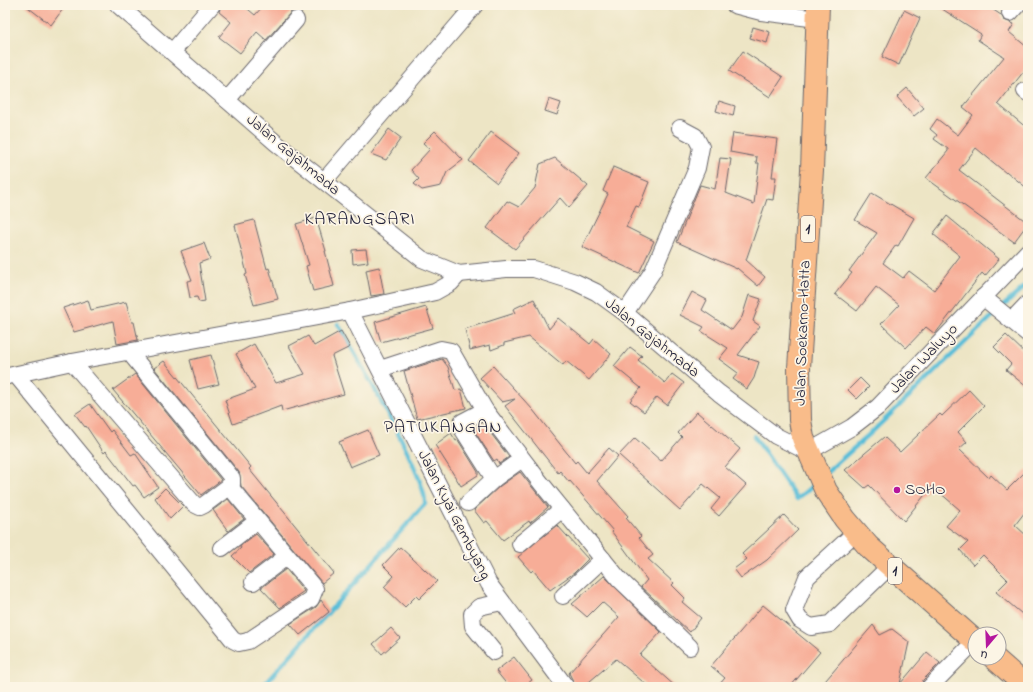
<svg xmlns="http://www.w3.org/2000/svg" width="1033" height="692" font-family="'Indie Flower',sans-serif">
  <style>
    .lines { fill: none; stroke-linecap: round; stroke-linejoin: round }
    .stream { stroke: #5abed8; stroke-width: 4.5 }
    .building { fill: #f7ad97 }
    .minor-casing { stroke: #69666b; stroke-width: 18 }
    .highway-casing { stroke: #69666b; stroke-width: 24 }
    .minor { stroke: #fff; stroke-width: 16 }
    .highway { stroke: #f9bc8a; stroke-width: 22 }
    .poi-dot { fill: #b5179e; stroke: #fcf5e5; stroke-width: 1.5 }
    .labels { text-anchor: middle; dominant-baseline: central; stroke-width: 3.5; stroke-linejoin: round; paint-order: stroke }
    .shield { fill: #fcf5e5; stroke: #63616e; stroke-width: 1 }
    .shield-label { font-size: 15px; font-weight: bold; fill: #22223b }
    .street-label { font-size: 16px; fill: #22223b; stroke: #fcf5e5 }
    .poi-label { font-size: 16px; fill: #22223b; stroke: #fcf5e5; text-anchor: start }
    .quarter-label { font-size: 18px; letter-spacing: 1px; fill: #22223b; stroke: #fcf5e5 }
  </style>
  <rect width="100%" height="100%" fill="#fcf5e5"/>
  <filter id="ink" filterUnits="userSpaceOnUse"><feTurbulence type="fractalNoise" baseFrequency=".025" numOctaves="2"/><feDisplacementMap in="SourceGraphic" scale="8" xChannelSelector="R" yChannelSelector="G"/><feConvolveMatrix kernelMatrix="1 2 1 2 8 2 1 2 1" color-interpolation-filters="sRGB"/></filter>
  <filter id="wash" filterUnits="userSpaceOnUse"><feTurbulence type="fractalNoise" baseFrequency=".012" numOctaves="4" result="noise"/><feDisplacementMap in="SourceGraphic" scale="16" xChannelSelector="R" yChannelSelector="G"/><feGaussianBlur stdDeviation="0.9" result="paint"/><feColorMatrix in="noise" values="0 0 0 0 0 0 0 0 0 0 0 0 0 0 0 0 0 1.4 0 .05"/><feComposite in="paint" operator="in"/></filter>
  <g filter="url(#wash)">
    <rect width="100%" height="100%" fill="#ede5c5"/>
    <g class="lines">
      <g class="stream">
        <path d="M754,436L797,499L817,482"/>
        <path d="M825,474L873,431L1001,308L1028,284"/>
        <path d="M262,687L425,504C428,478 355,354 338,324"/>
      </g>
    </g>
    <g id="blocks">
      <g class="building">
        <path d="M25,5H66L51,25Z"/>
        <path d="M221,5H243L255,15L264,5H285L292,11L266,40L257,32L240,53L219,37L231,22L219,12Z"/>
        <path d="M936,5H986L1001,15L1004,20L1014,24L1009,32L1028,48V66L998,104L1028,129V189L1007,172L1006,173L976,148L959,170L1028,223L1014,242L926,178L948,151V149L934,139L937,135L930,129L937,119L958,135L973,115L963,107L1004,57L978,40L981,34Z"/>
        <path d="M904,10L920,18L899,65L882,57Z"/>
        <path d="M753,27L770,32L767,43L750,38Z"/>
        <path d="M743,51L783,77L770,97L729,71Z"/>
        <path d="M907,88L924,108L914,116L897,97Z"/>
        <path d="M549,99L561,103L557,115L545,111Z"/>
        <path d="M719,101L735,106L733,116L716,111Z"/>
        <path d="M389,129L401,138L386,160L371,154Z"/>
        <path d="M435,131L463,160L447,172L441,186L422,190L414,184L419,179L411,170L430,149L423,143Z"/>
        <path d="M491,132L519,153L497,183L469,161Z"/>
        <path d="M733,133L777,139L772,177H776L773,200L767,199L746,260L765,277L758,286L737,268V269L677,242L700,185L715,189L720,158L731,159L726,193L754,204L759,163H756L757,157L730,152Z"/>
        <path d="M555,158L588,186L569,208L560,198L515,249L487,228L507,201L519,207L535,188L540,164Z"/>
        <path d="M613,167L649,182L639,207L636,206L626,227L654,241L639,273L582,247L608,194L603,191Z"/>
        <path d="M872,193L914,218L898,246L896,245L883,263L903,278L909,271L934,290L960,256L933,234L947,216L999,259L985,276L982,273L935,334L926,327L906,348L881,324L899,305L876,287L857,311L835,294L852,273L849,271L877,233L855,220Z"/>
        <path d="M316,218L326,251H325L334,286L313,291L306,266L309,265L296,224Z"/>
        <path d="M254,220L267,269L269,268L278,299L254,305L245,275L247,274L235,225Z"/>
        <path d="M204,243L210,259L199,263L205,301L199,302L197,297L190,298L187,281L192,280L181,251Z"/>
        <path d="M366,249L368,262L353,264L352,250Z"/>
        <path d="M379,267L384,294L371,296L366,270Z"/>
        <path d="M692,292L707,300L702,310L732,330L742,317L749,295L761,299L753,321L760,326L738,355L759,362L754,378L747,389L733,379L738,373L719,359L728,348L701,331L704,327L680,315Z"/>
        <path d="M534,299L549,329L558,318L590,344L594,339L611,354L589,380L566,361L563,365L529,337L504,343V345L491,350L490,345L470,350L465,329L515,313L513,309Z"/>
        <path d="M88,300L91,310L126,302L132,322H134L138,340L117,344L113,321L74,332L63,308Z"/>
        <path d="M426,307L433,328L381,342L375,322Z"/>
        <path d="M341,331L350,347L332,356L344,394L282,411L281,406L233,424L225,400L255,389L236,354L254,344L276,383L305,374L289,346L308,336L314,346Z"/>
        <path d="M1006,335L1028,356V388L1006,370L1011,364L994,347Z"/>
        <path d="M630,347L642,356L638,360L665,383L672,374L684,383L667,405L657,397L644,412L630,401L641,388L614,366Z"/>
        <path d="M211,355L219,384L198,389L190,360Z"/>
        <path d="M442,359L448,367L455,390L461,389L466,408L417,419L404,371Z"/>
        <path d="M164,361L251,467L249,469L334,573L322,583L241,486L239,472L154,368Z"/>
        <path d="M493,366L533,410L575,463L577,461L587,473L609,448L618,456L597,481L628,516L626,518L641,536L639,538L653,555L648,559L674,583L672,585L685,598L682,602L701,618L690,632L641,587L647,580L612,532L613,531L570,481L569,482L560,471L558,473L505,406L515,399L502,402L480,378Z"/>
        <path d="M135,374L221,480L201,495L113,390Z"/>
        <path d="M860,378L869,387L857,399L848,390Z"/>
        <path d="M969,390L984,406L958,432L967,442L959,449L989,478L991,475L1007,490L1028,469V508L1015,525L1028,537V619L996,592L1008,580L983,555L973,565L960,550L968,542L946,526L960,510L932,486L904,521L869,485L865,488L845,470L884,437L900,452L940,414L942,416Z"/>
        <path d="M90,404L110,432L112,430L131,455L135,453L158,487L144,497L135,485L133,486L106,451L104,453L86,426L85,427L75,414Z"/>
        <path d="M697,412L740,449L725,467L746,485L719,516L711,509L720,498L703,484L680,510L619,455L635,438L661,461L682,437L678,433Z"/>
        <path d="M482,422L509,457L499,464L497,459L494,461L473,429Z"/>
        <path d="M368,430L379,455L350,467L339,442Z"/>
        <path d="M451,433L456,441L458,440L478,472V475L461,486L435,445Z"/>
        <path d="M520,472L548,507L530,523L529,521L503,540L487,521L484,523L474,510L500,486Z"/>
        <path d="M165,488L183,506L170,519L155,498Z"/>
        <path d="M228,499L244,519L228,531L213,510Z"/>
        <path d="M784,515L798,530L767,560L741,578L734,569L747,559L742,554Z"/>
        <path d="M557,525L588,559L574,573L550,590L533,570L531,572L518,557Z"/>
        <path d="M256,534L274,554L249,573L232,556L241,548L240,546Z"/>
        <path d="M400,547L437,581L419,599L416,596L405,607L384,587L394,576L383,565Z"/>
        <path d="M286,569L304,591L280,608L261,588Z"/>
        <path d="M604,576L661,632L640,655L676,687H649L616,659L583,687H576L569,673L619,617L602,602L587,617L572,604Z"/>
        <path d="M321,600L329,612L300,635L290,624L316,607Z"/>
        <path d="M763,605L820,652L790,687H717L725,678L711,666Z"/>
        <path d="M873,625L880,635L892,629L909,642L900,684L927,652L940,663L923,680L921,687H820Z"/>
        <path d="M391,628L400,638L382,654L373,644Z"/>
        <path d="M514,657L532,680L523,687H509L496,671Z"/>
      </g>
    </g>
  </g>
  <g filter="url(#ink)">
    <use href="#blocks" fill-opacity="0" stroke="#69666b" stroke-width="1"/>
    <g class="lines">
      <defs>
        <g id="minor">
          <path d="M118,5L276,143L422,259L459,274L506,269H534L575,282L596,292L625,313L719,393L776,436L808,452L852,427L878,407L1028,251"/>
          <path d="M734,5L761,12L818,19"/>
          <path d="M1010,13L1017,5"/>
          <path d="M173,51L212,5"/>
          <path d="M1025,91L1028,93"/>
          <path d="M227,100L296,20"/>
          <path d="M324,181L475,5"/>
          <path d="M983,297L1028,334"/>
          <path d="M350,311L489,584L566,687"/>
          <path d="M625,313L653,271L697,168L701,147L695,136L680,128"/>
          <path d="M1012,320L1028,303"/>
          <path d="M72,362L194,504L200,507L204,505L232,484V478L129,352"/>
          <path d="M380,369L441,349L451,351L485,410L541,483L619,579L690,647"/>
          <path d="M16,375L233,640L239,643L248,641L311,599L315,589L229,486"/>
          <path d="M8,376L72,362L350,311L435,292L451,283L459,274"/>
          <path d="M485,410L462,422L461,427L494,479"/>
          <path d="M468,503L494,479L522,459"/>
          <path d="M856,532L807,577L794,610L800,620L811,627L830,624L890,566"/>
          <path d="M520,544L562,509"/>
          <path d="M222,548L257,521"/>
          <path d="M253,582L286,557"/>
          <path d="M563,596L603,559"/>
          <path d="M494,652L473,626L472,614L479,607L502,602"/>
          <path d="M930,687L975,641"/>
        </g>
        <g id="highway">
          <path d="M818,5L812,170L799,368L800,420L803,438L826,491L845,519L868,546L975,641"/>
          <path d="M994,658L1027,687"/>
        </g>
      </defs>
      <use href="#minor" class="minor-casing"/>
      <use href="#highway" class="highway-casing"/>
      <use href="#minor" class="minor"/>
      <use href="#highway" class="highway"/>
    </g>
  </g>
  <circle class="poi-dot" cx="897" cy="490" r="4"/>
  <g class="labels">
    <g class="shield">
      <rect x="801" y="216" width="14" height="26" rx="3"/>
      <rect x="888" y="558" width="14" height="26" rx="3"/>
    </g>
    <g class="shield-label">
      <text x="808" y="229">1</text>
      <text x="895" y="571">1</text>
    </g>
    <g class="street-label">
      <text transform="translate(293 155) rotate(40)">Jalan Gajahmada</text>
      <text transform="translate(803 333) rotate(-88)">Jalan Soekarno-Hatta</text>
      <text transform="translate(652 338) rotate(39)">Jalan Gajahmada</text>
      <text transform="translate(924 359) rotate(-46)">Jalan Waluyo</text>
      <text transform="translate(454 515) rotate(63)">Jalan Kyai Gembyang</text>
    </g>
    <g class="poi-label">
      <text x="905" y="490">SOHO</text>
    </g>
    <g class="quarter-label">
      <text x="360" y="220">KARANGSARI</text>
      <text x="443" y="428">PATUKANGAN</text>
    </g>
  </g>
  <rect width="1033" height="692" fill="none" stroke="#fcf5e5" stroke-width="20"/>
  <g transform="translate(987 646) rotate(199)"><circle r="19" fill="#fcf5e5" stroke="#a5a1a1"/>
  <path d="M0-3L7 15L0 10L-7 15Z" fill="#b5179e"/>
  <text y="-6" font-size="11" font-weight="bold" text-anchor="middle" fill="#22223b">U</text>
  </g>
</svg>
